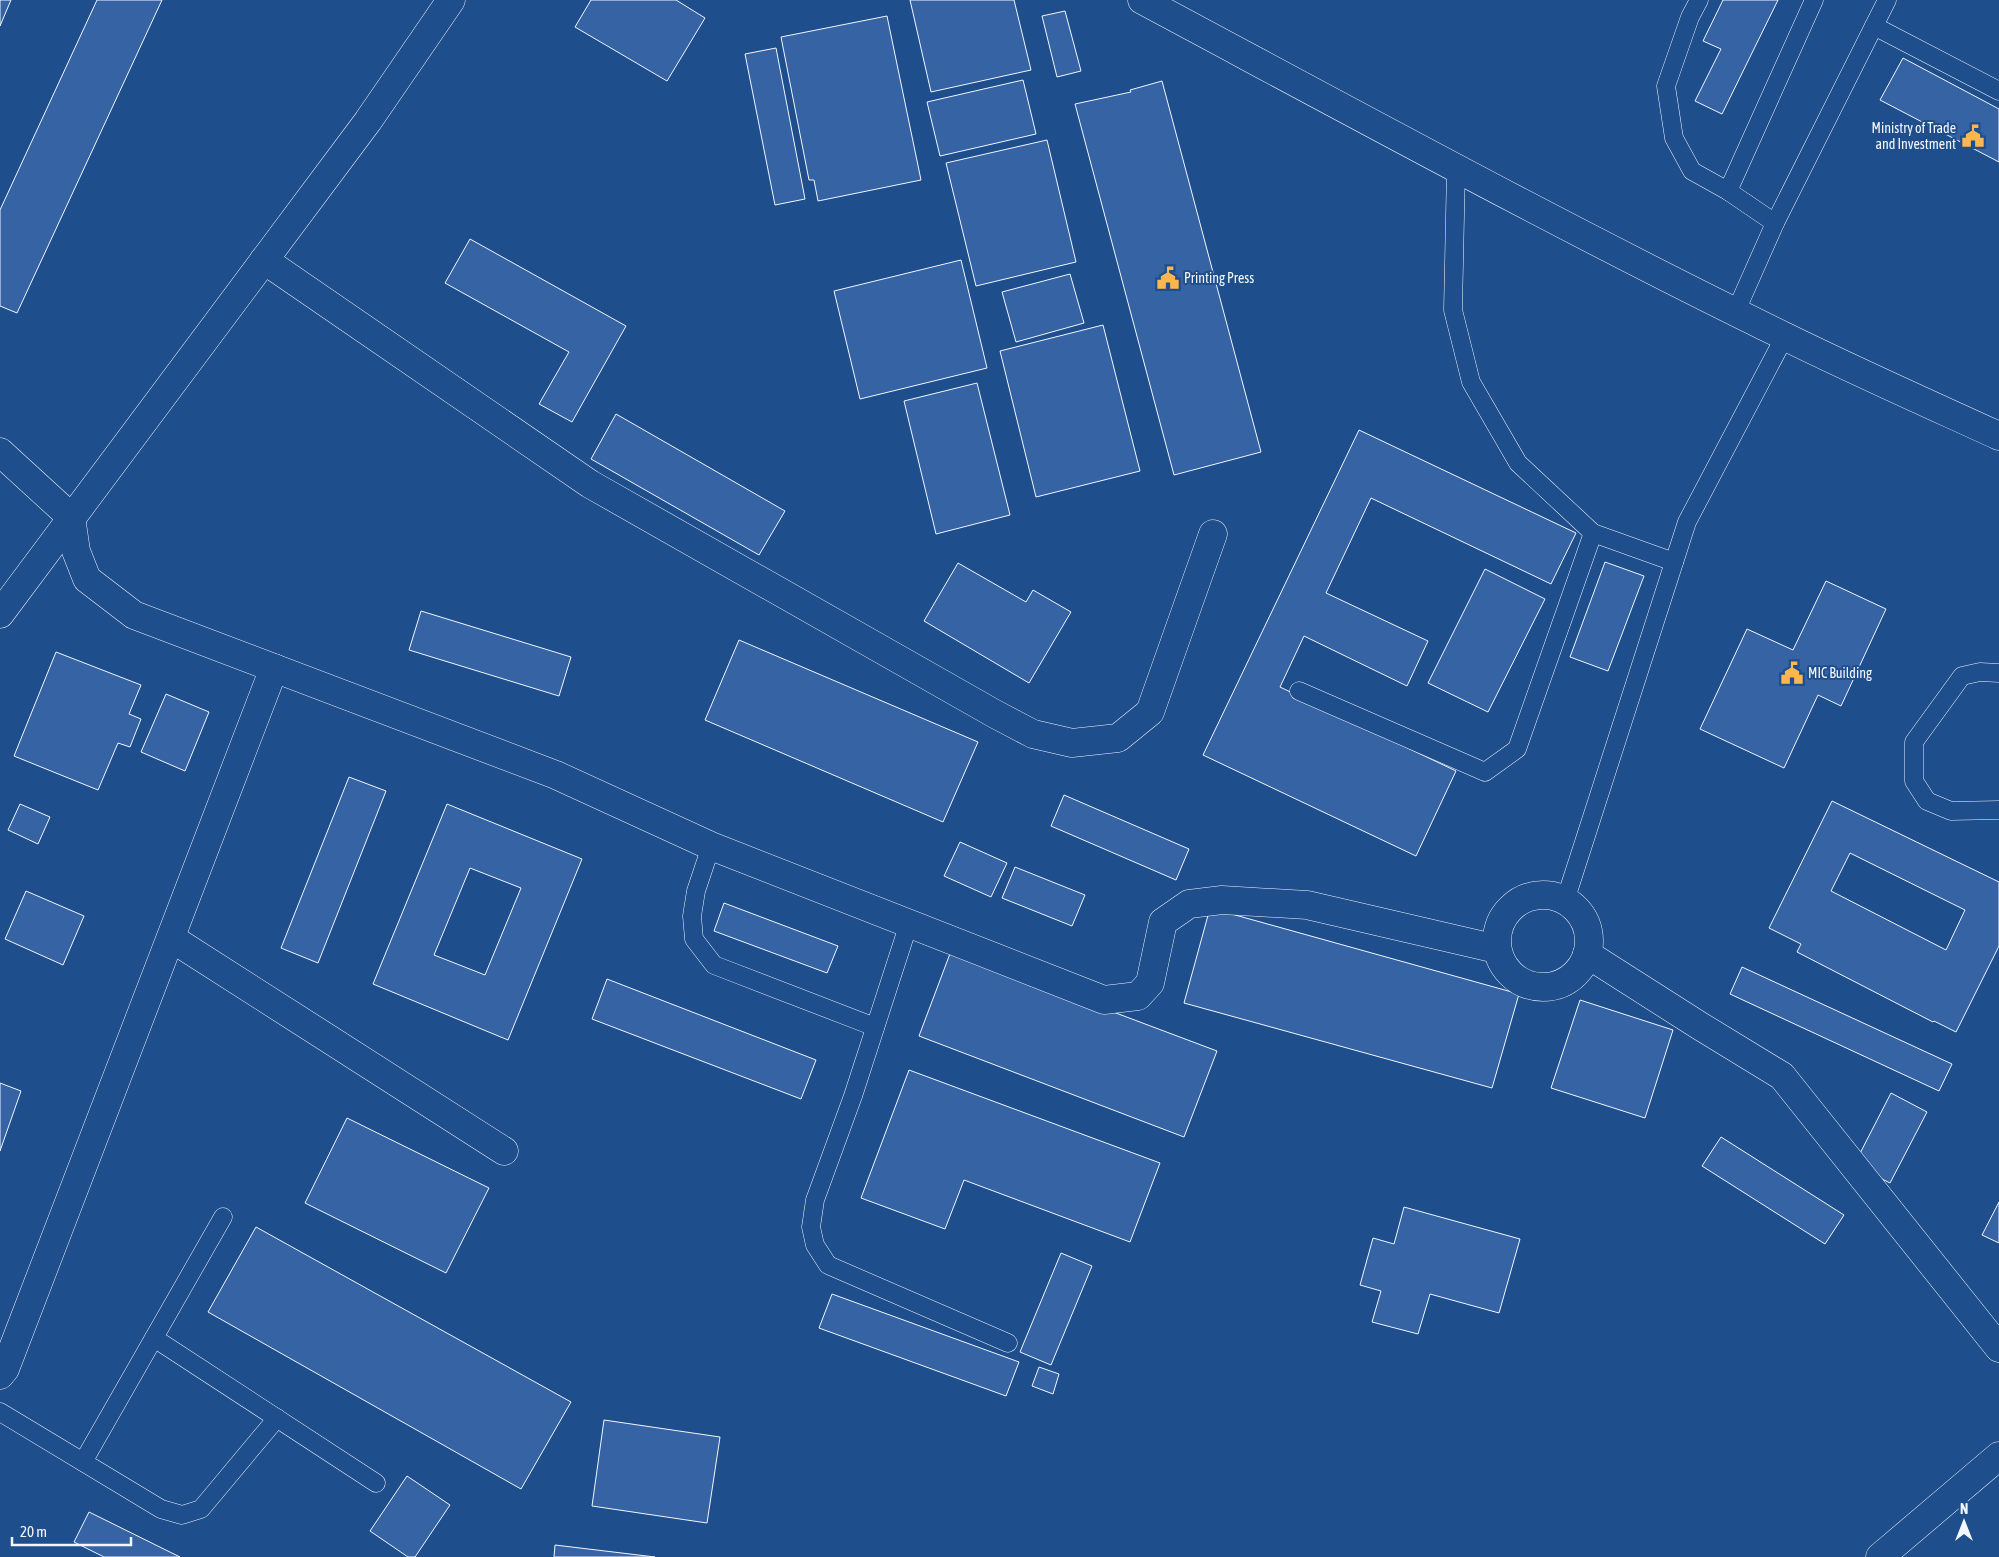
<svg xmlns="http://www.w3.org/2000/svg" width="1999" height="1557" font-family="'Asap Condensed',sans-serif">
  <style>
    .building { fill: #3563a3; stroke: #f2f6ff; fill-rule: evenodd }
    .lines { fill: none; stroke-linecap: round; stroke-linejoin: round }
    .service-casing { stroke: #f2f6ff; stroke-width: 19 }
    .minor-casing { stroke: #f2f6ff; stroke-width: 29 }
    .service { stroke: #1f4e8c; stroke-width: 18 }
    .minor { stroke: #1f4e8c; stroke-width: 28 }
    .labels { text-anchor: middle; dominant-baseline: central; stroke-width: 4; stroke-linejoin: round; paint-order: stroke }
    .poi-label { font-size: 14px; fill: #f2f6ff; stroke: #1f4e8c; text-anchor: start }
  </style>
  <rect width="100%" height="100%" fill="#1f4e8c"/>
  <g class="building">
    <path d="M0,0H11L0,26Z"/>
    <path d="M97,0H162L17,313L0,306V210Z"/>
    <path d="M591,0H676L705,18L667,81L575,27Z"/>
    <path d="M910,0H1014L1031,70L931,92Z"/>
    <path d="M1723,0H1778L1722,114L1695,101L1721,49L1703,41Z"/>
    <path d="M1065,11L1081,71L1057,77L1042,16Z"/>
    <path d="M887,16L921,180L818,201L814,180H809L781,37Z"/>
    <path d="M776,48L805,199L775,205L745,54Z"/>
    <path d="M1903,58L1999,109V162L1880,100Z"/>
    <path d="M1023,80L1036,134L940,156L927,102Z"/>
    <path d="M1162,81L1261,452L1174,475L1075,104L1131,92L1130,90Z"/>
    <path d="M1047,140L1076,262L976,286L946,163Z"/>
    <path d="M470,239L626,326L572,422L539,404L569,352L445,283Z"/>
    <path d="M961,260L987,368L860,399L834,291Z"/>
    <path d="M1070,274L1084,323L1016,342L1002,292Z"/>
    <path d="M1103,325L1140,471L1036,497L1000,351Z"/>
    <path d="M977,383L1010,515L936,534L904,401Z"/>
    <path d="M616,414L785,511L759,555L591,459Z"/>
    <path d="M1359,430L1576,533L1551,584L1371,498L1326,593L1428,641L1407,686L1304,636L1280,687L1456,771L1416,856L1203,755Z"/>
    <path d="M1605,562L1644,576L1608,671L1570,657Z"/>
    <path d="M958,563L1026,602L1033,590L1071,612L1029,683L924,621Z"/>
    <path d="M1485,569L1545,599L1488,712L1428,683Z"/>
    <path d="M1826,581L1886,609L1841,706L1818,695L1784,768L1700,729L1747,629L1793,650Z"/>
    <path d="M421,611L571,657L559,696L409,650Z"/>
    <path d="M739,640L978,742L943,822L705,720Z"/>
    <path d="M56,652L141,685L129,714L141,719L130,747L118,743L98,790L14,756Z"/>
    <path d="M166,694L209,712L185,771L141,752Z"/>
    <path d="M349,777L386,791L318,963L281,948Z"/>
    <path d="M1064,795L1189,849L1176,880L1051,826Z"/>
    <path d="M1832,801L1999,882V946L1956,1032L1934,1021L1933,1022L1797,952L1801,944L1769,928ZM1850,853L1965,910L1946,950L1831,891Z"/>
    <path d="M20,804L50,817L38,844L8,830Z"/>
    <path d="M447,804L582,859L508,1040L373,984ZM470,868L521,888L485,975L434,955Z"/>
    <path d="M960,842L1007,863L991,897L944,876Z"/>
    <path d="M1015,867L1085,895L1072,926L1002,898Z"/>
    <path d="M26,891L84,916L63,965L5,939Z"/>
    <path d="M724,903L838,946L827,973L714,931Z"/>
    <path d="M1210,908L1519,994L1492,1088L1184,1003Z"/>
    <path d="M951,951L1217,1051L1184,1137L919,1036Z"/>
    <path d="M1742,967L1952,1064L1939,1091L1730,994Z"/>
    <path d="M607,979L816,1060L801,1099L592,1019Z"/>
    <path d="M1580,1000L1673,1030L1645,1118L1551,1088Z"/>
    <path d="M909,1070L1160,1163L1130,1242L964,1180L945,1229L861,1198Z"/>
    <path d="M0,1083L21,1091L0,1151Z"/>
    <path d="M1891,1093L1927,1112L1890,1183L1854,1165Z"/>
    <path d="M347,1118L489,1188L446,1273L305,1203Z"/>
    <path d="M1721,1137L1844,1215L1825,1244L1702,1166Z"/>
    <path d="M1999,1202V1243L1982,1235Z"/>
    <path d="M1404,1207L1520,1239L1499,1313L1430,1294L1418,1334L1372,1322L1381,1291L1360,1285L1373,1238L1394,1244Z"/>
    <path d="M256,1227L571,1402L521,1489L208,1312Z"/>
    <path d="M1061,1253L1092,1266L1051,1365L1020,1352Z"/>
    <path d="M832,1294L1019,1362L1006,1396L819,1328Z"/>
    <path d="M1039,1367L1059,1374L1053,1394L1032,1386Z"/>
    <path d="M604,1420L720,1437L707,1523L592,1506Z"/>
    <path d="M407,1476L450,1505L415,1557H408L370,1531Z"/>
    <path d="M89,1512L180,1557H104L74,1542Z"/>
    <path d="M555,1545L655,1557H554Z"/>
  </g>
  <g class="lines">
    <defs>
      <g id="service">
        <path d="M1699,0L1690,17L1666,86L1674,138L1692,171L1728,191L1775,223"/>
        <path d="M1874,26L1999,91"/>
        <path d="M1456,169L1453,310L1471,382L1518,463L1593,533L1674,562"/>
        <path d="M1728,191L1814,0"/>
        <path d="M1736,311L1775,223L1887,0"/>
        <path d="M1999,673L1980,672L1962,676L1914,742V781L1927,801L1951,811L1999,810"/>
        <path d="M1299,691L1485,772L1517,749L1593,533"/>
        <path d="M711,846L696,891L692,916L694,939L714,965L875,1027"/>
        <path d="M1565,901L1687,522L1785,336"/>
        <path d="M909,923L853,1096L815,1200L811,1227L815,1245L828,1265L1008,1343"/>
        <path d="M154,1338L376,1483"/>
        <path d="M0,1412L161,1509L182,1515L201,1509L277,1418"/>
        <path d="M83,1462L223,1217"/>
      </g>
      <g id="minor">
        <path d="M1142,0C1355,114 1567,230 1784,336C1855,371 1927,403 1999,436"/>
        <path d="M264,260L590,484L995,714L1033,734L1072,743L1118,738L1150,712L1213,534"/>
        <path d="M0,452L71,517L76,551L87,579L134,615L556,775L711,846L1104,1000L1138,996L1150,983L1163,922L1189,904L1222,900L1307,905L1497,949"/>
        <path d="M0,614L368,121L451,0"/>
        <circle cx="1543" cy="941" r="46"/>
        <path d="M171,938L504,1151"/>
        <path d="M1587,954L1700,1026L1782,1076L1999,1348"/>
        <path d="M0,1375L5,1369L274,668"/>
        <path d="M1880,1557L1999,1456"/>
      </g>
    </defs>
    <use href="#service" class="service-casing"/>
    <use href="#minor" class="minor-casing"/>
    <use href="#service" class="service"/>
    <use href="#minor" class="minor"/>
  </g>
  <defs>
    <symbol id="civic-bare" viewBox="-9 -9 18 18"><path d="M-.6-6.5H3V-4.5H.6V-3L4-1V1h2V6H-6V1h2V-1L-.6-3ZM-1.2 2.5V6h2.4V2.5Z" fill="#ffb74d" stroke="#1f4e8c" stroke-width="2.5" paint-order="stroke"/></symbol>
  </defs>
  <g fill-rule="evenodd">
    <use href="#civic-bare" x="1957" y="120" width="32" height="32"/>
    <use href="#civic-bare" x="1152" y="262" width="32" height="32"/>
    <use href="#civic-bare" x="1776" y="657" width="32" height="32"/>
  </g>
  <g class="labels">
    <g class="poi-label">
      <text x="1956" y="128" text-anchor="end">Ministry of Trade<tspan x="1956" dy="16">and Investment</tspan></text>
      <text x="1184" y="278">Printing Press</text>
      <text x="1808" y="673">MIC Building</text>
    </g>
  </g>
  <g transform="translate(1964 1522)" stroke="#1f4e8c" stroke-width="4" paint-order="stroke">
  <path d="M0-4L9 19L0 12L-9 19Z" fill="#f2f6ff"/>
  <text y="-8" font-size="14" font-weight="bold" text-anchor="middle" fill="#f2f6ff">N</text>
  </g>
  <path d="M12 1537v8h119v-8" fill="none" stroke="#f2f6ff" stroke-width="2.5"/>
  <text x="20" y="1537" font-size="15" fill="#f2f6ff" stroke="#1f4e8c" stroke-width="4" paint-order="stroke">20 m</text>
</svg>
